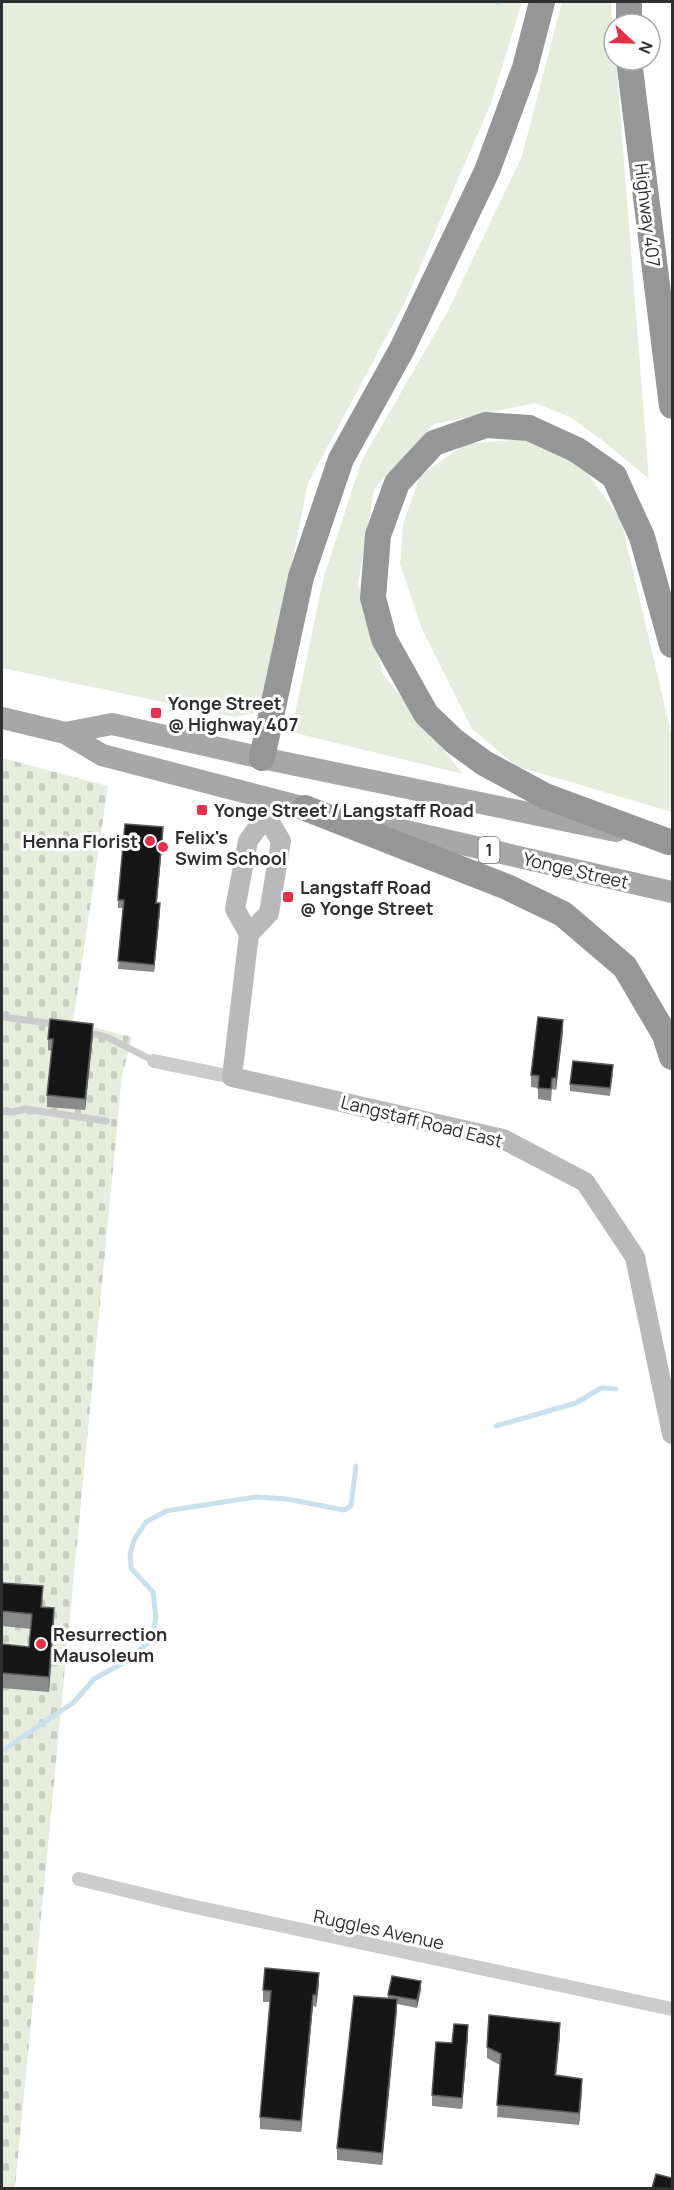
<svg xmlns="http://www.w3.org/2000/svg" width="674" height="2190" font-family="Manrope,sans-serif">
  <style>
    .green { fill: #e6eddd }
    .cemetery { fill: url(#cemetery-stones) }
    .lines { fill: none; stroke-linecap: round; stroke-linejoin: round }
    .stream { stroke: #c9e1ed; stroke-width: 5 }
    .lane { stroke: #ccc; stroke-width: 7 }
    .street { stroke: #ccc; stroke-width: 14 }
    .secondary { stroke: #b9b9b9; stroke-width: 20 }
    .primary { stroke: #a7a7a7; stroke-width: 22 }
    .highway { stroke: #969696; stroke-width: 26 }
    .wall { fill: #8a8a8a }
    .shaded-wall { fill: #5c5c5c }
    .building { fill: #161616; stroke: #5c5c5c; stroke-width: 1.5 }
    .poi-dot { fill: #e82f48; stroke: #fff; stroke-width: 2 }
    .labels { text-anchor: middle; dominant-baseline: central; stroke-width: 6; stroke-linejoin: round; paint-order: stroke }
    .shield { fill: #fff; stroke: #6d6d6d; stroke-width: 1.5 }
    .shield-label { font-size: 16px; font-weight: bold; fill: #2f2f2f }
    .street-label { font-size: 18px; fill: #2f2f2f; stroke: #fff }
    .poi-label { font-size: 18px; font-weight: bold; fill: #2f2f2f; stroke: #fff; text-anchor: start }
  </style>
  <defs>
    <pattern id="cemetery-stones" width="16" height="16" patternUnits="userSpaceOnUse" patternTransform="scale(1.5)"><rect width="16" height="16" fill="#e6eddd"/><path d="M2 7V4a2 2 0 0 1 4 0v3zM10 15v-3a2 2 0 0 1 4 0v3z" fill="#c6ccbe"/></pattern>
  </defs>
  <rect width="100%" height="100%" fill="#fff"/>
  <g class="green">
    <path d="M2,2H522L491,103L405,302L308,483L266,692L256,713L234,717L2,668Z"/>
    <path d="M562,2H611L614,60H616L649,479L602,440L570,417L535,403L434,424L374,489L358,584L383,674L463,774L291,732L324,576L362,460L448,311L522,156Z"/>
    <path d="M524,439L581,464L621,520L672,737V812L516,766L472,729L422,629L400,564L403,524L420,476L465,444Z"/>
  </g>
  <path class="cemetery" d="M2,758L108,786L73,1022L132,1037L122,1076L15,2188H2Z"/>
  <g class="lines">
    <g class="stream">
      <path d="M498,3V2"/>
      <path d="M496,1426L576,1403L601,1388L616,1389"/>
      <path d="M2,1751L74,1702L94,1679L128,1660L152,1639L156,1617L153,1592L131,1568L130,1554L134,1540L146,1522L166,1511L256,1497L287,1499L344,1510L351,1506L356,1466"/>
    </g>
    <g class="lane">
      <path d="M2,1017L56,1024"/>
      <path d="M84,1031L109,1038L154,1061"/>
      <path d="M2,1111L13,1112L25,1109L106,1121"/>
    </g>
    <g class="street">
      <path d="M154,1061L232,1077"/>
      <path d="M79,1879L186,1905L672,2009"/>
    </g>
    <g class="secondary">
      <path d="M266,816L248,841L235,909L249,934L232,1077L503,1139L585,1182L635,1257L672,1434"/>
      <path d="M249,934L269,913L281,841L266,816V805"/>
    </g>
    <g class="primary">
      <path d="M2,718L65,733L102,755L321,812"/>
      <path d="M65,733L112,724L262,758L616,831"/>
      <path d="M362,821L672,892"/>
    </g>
    <g class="highway">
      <path d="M629,2V24"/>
      <path d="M629,60L672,406"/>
      <path d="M262,758L301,577L341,459L402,349L487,171L525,68L542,2"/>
      <path d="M305,808L507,887L563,914L625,967L665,1035L672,1057"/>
      <path d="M669,842L545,796L484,763L454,741L426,714L384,639L373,598L378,535L397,483L434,443L486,425L529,428L577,450L614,476L642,537L672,645"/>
    </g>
  </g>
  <g class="wall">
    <path d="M163,835L157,903L160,911L154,972L118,969L123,908H118V900Z"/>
    <path d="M563,1031L556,1090L552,1089L551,1101L538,1099V1088L531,1087V1075Z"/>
    <path d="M93,1035L85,1110L47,1107V1095L52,1051L48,1050V1039Z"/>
    <path d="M613,1073L610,1096L570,1091V1084Z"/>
    <path d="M2,1583L43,1600L42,1607L54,1623L49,1692L2,1688V1644L29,1647L31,1629L2,1626Z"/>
    <path d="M319,1984L316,2007L313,2006L301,2132L260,2129V2117L270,2002H263V1990Z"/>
    <path d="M421,1989L417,2008L397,2004L382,2165L337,2160V2148L388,1999V1995Z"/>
    <path d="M560,2035L556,2075L582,2091L579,2125L497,2117L500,2065L487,2058V2047Z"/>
    <path d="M468,2036L462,2109L432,2106V2095L452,2043Z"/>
  </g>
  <g class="shaded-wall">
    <path d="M163,827V835L156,911V903Z"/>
    <path d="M160,903V911L154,972V965Z"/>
    <path d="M563,1020V1031L556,1090V1078Z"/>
    <path d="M93,1024V1035L85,1110V1099Z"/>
    <path d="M54,1608V1623L49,1692V1677Z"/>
    <path d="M319,1973V1984L316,2007V1995Z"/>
    <path d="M421,1981V1989L417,2008V2000Z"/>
    <path d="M313,1995V2006L301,2132V2121Z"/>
    <path d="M397,1999V2011L382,2165V2153Z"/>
    <path d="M560,2023V2035L555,2086V2075Z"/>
    <path d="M468,2025V2036L462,2109V2098Z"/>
    <path d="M582,2079V2091L579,2125V2113Z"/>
  </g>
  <g class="building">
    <path d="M125,824L163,827L156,903H160L154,965L118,961L124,900H118Z"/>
    <path d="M538,1017L563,1020L556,1078H552L551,1089L538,1088L539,1076L531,1075Z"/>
    <path d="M50,1019L93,1024L85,1099L47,1095L53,1039H48Z"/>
    <path d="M573,1061L613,1065L610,1088L570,1084Z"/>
    <path d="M2,1583L43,1586L41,1607L54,1608L49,1677L2,1673V1644L29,1647L32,1614L2,1611Z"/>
    <path d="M265,1968L319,1973L316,1995H313L301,2121L260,2117L271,1991L263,1990Z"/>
    <path d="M392,1976L421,1981L417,2000L388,1995Z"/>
    <path d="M354,1996L397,1999L382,2153L337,2148Z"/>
    <path d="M489,2015L560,2023L555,2075L582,2079L579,2113L497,2105L501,2054L487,2047Z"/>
    <path d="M454,2024L468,2025L462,2098L432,2095L436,2042L452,2043Z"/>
    <path d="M656,2174L672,2178V2188H652Z"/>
  </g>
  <g class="poi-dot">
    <rect x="150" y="707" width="12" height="12" rx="3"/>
    <rect x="196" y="804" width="12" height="12" rx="3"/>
    <circle cx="150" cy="841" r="6"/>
    <circle cx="163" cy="847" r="6"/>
    <rect x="282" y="891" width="12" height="12" rx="3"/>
    <circle cx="41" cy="1644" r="6"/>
  </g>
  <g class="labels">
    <rect class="shield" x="478.5" y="837" width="21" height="26" rx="4.5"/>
    <g class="shield-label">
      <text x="489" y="850">1</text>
    </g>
    <g class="street-label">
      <text transform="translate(648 215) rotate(83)">Highway 407</text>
      <text transform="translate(576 870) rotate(13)">Yonge Street</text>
      <text transform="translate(422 1121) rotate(14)">Langstaff Road East</text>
      <text transform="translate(379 1929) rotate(12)">Ruggles Avenue</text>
    </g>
    <g class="poi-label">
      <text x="168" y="703">Yonge Street<tspan x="168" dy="21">@ Highway 407</tspan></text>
      <text x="214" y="810">Yonge Street / Langstaff Road</text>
      <text x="175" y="837">Felix's<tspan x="175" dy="21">Swim School</tspan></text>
      <text x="138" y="841" text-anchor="end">Henna Florist</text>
      <text x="300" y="887">Langstaff Road<tspan x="300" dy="21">@ Yonge Street</tspan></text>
      <text x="53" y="1634">Resurrection<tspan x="53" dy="21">Mausoleum</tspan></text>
    </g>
  </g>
  <rect width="674" height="2190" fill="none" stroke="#2f2f2f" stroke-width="6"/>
  <g transform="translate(632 42) rotate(112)"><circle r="28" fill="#ffffff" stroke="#acacac" stroke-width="1.5"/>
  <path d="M0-4.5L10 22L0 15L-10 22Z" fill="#e82f48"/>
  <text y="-9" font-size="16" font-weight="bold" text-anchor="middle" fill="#2f2f2f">N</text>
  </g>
</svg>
